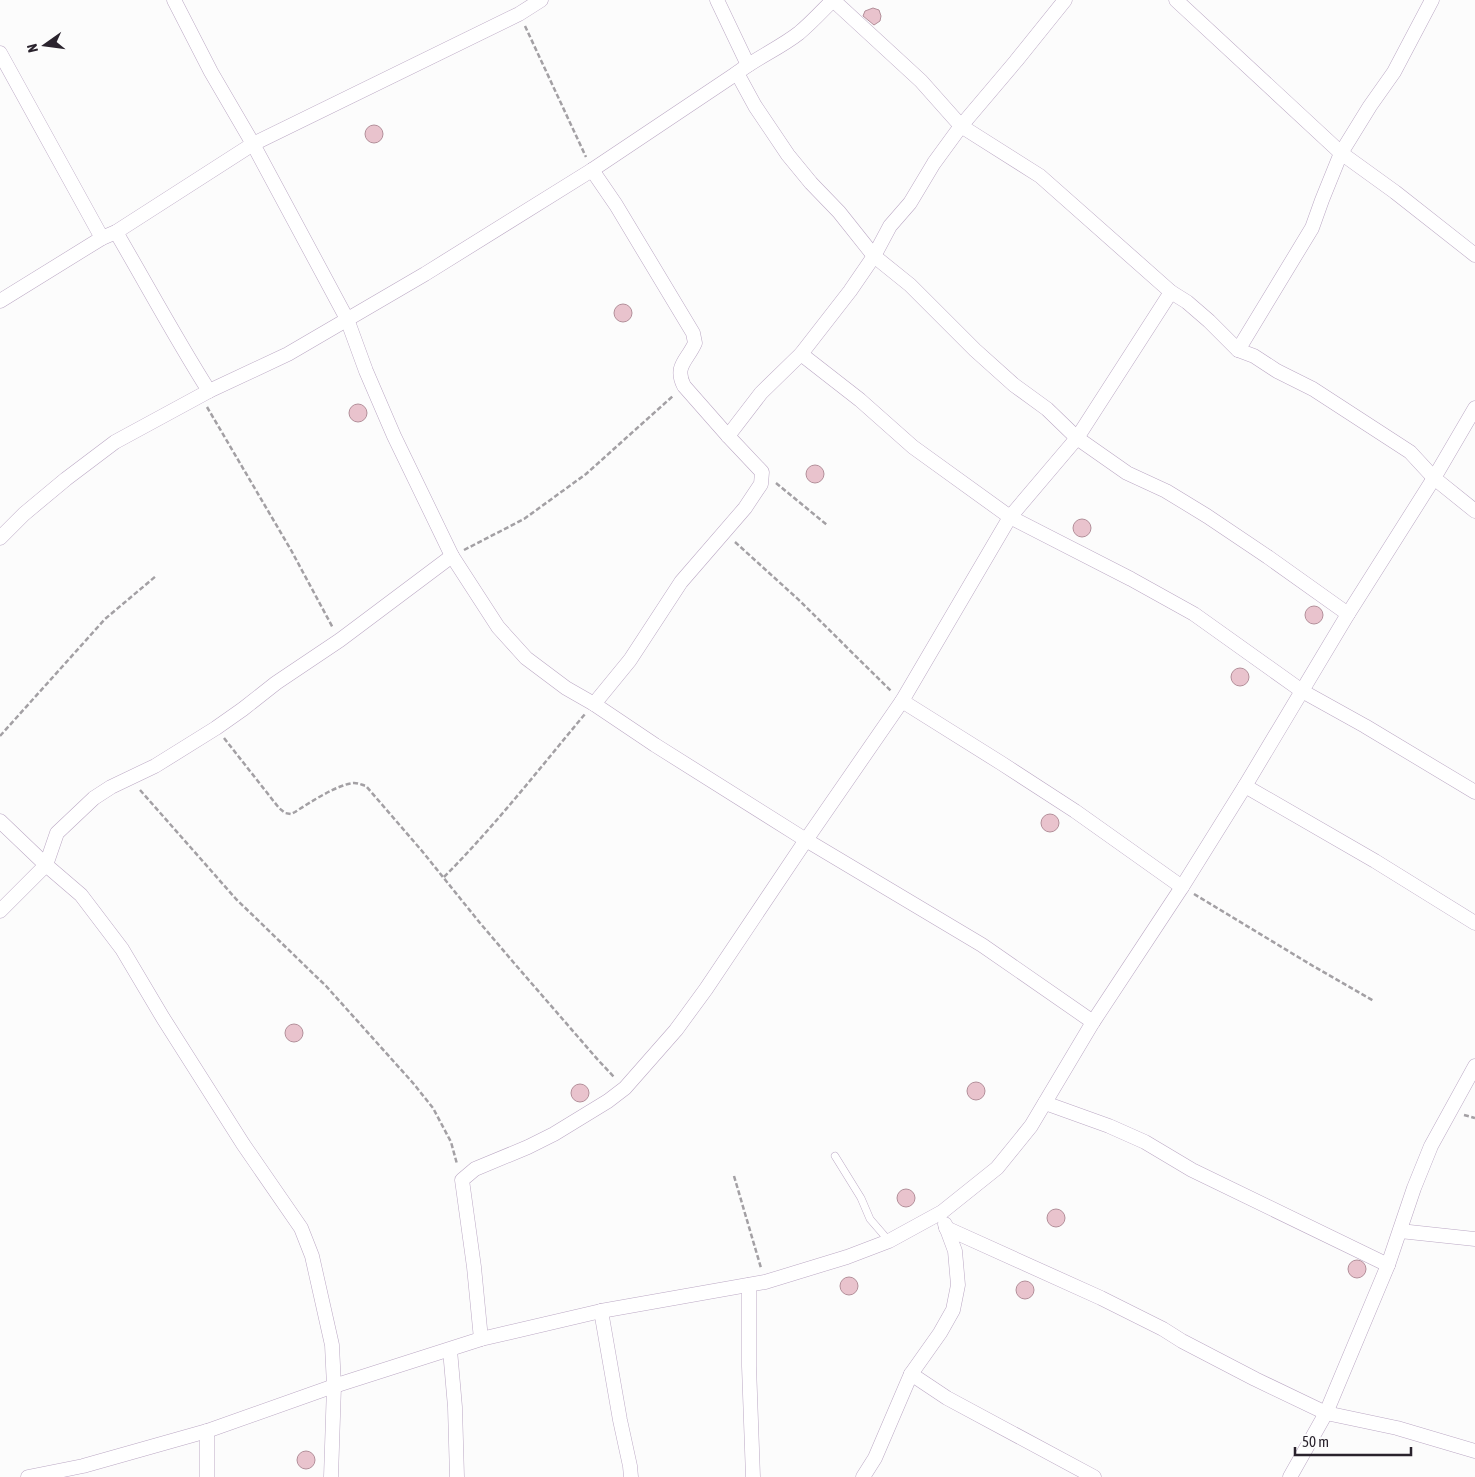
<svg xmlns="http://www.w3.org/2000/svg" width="1475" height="1477" font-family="'Asap Condensed',sans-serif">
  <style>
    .building { fill: #e9c3cd; stroke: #b38f9a }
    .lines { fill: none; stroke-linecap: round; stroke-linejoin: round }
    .lane-casing { stroke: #bba8c4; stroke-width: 8 }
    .street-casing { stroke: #bba8c4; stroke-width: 15 }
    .path { stroke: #a3a0a4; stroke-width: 2.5; stroke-dasharray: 5 2.5; stroke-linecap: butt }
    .lane { stroke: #fff; stroke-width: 7 }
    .street { stroke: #fff; stroke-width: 14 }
  </style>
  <rect width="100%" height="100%" fill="#fcfcfc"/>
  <g class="building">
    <path d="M873,8L879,10L881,16L880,21L874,25L863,16L865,11Z"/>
    <circle cx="374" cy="134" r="9"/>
    <circle cx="623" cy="313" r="9"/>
    <circle cx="358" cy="413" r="9"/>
    <circle cx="815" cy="474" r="9"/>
    <circle cx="1082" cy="528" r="9"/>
    <circle cx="1314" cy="615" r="9"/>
    <circle cx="1240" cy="677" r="9"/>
    <circle cx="1050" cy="823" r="9"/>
    <circle cx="294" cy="1033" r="9"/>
    <circle cx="976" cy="1091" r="9"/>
    <circle cx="580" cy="1093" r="9"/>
    <circle cx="906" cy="1198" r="9"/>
    <circle cx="1056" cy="1218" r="9"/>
    <circle cx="1357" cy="1269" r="9"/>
    <circle cx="849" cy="1286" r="9"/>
    <circle cx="1025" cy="1290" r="9"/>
    <circle cx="306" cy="1460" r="9"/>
  </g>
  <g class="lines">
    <defs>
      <path id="lane" d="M835,1156L861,1198L870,1219L889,1241"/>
      <g id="street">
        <path d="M174,0L211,72L253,144L347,319L366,371L394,436L452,556L498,627L526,658L566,688L594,704L655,745L806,840L982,945L1093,1022"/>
        <path d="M717,0L748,65"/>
        <path d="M833,0L921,81L961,126L1040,176L1171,292L1187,302L1209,321L1238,350L1254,356L1277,371L1313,389L1410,452L1434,478L1475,511"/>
        <path d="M1176,0L1341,153L1395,192L1475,255"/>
        <path d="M0,53L102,238"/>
        <path d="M737,73L755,106L788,155L811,183L839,212L874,256L910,285L975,350L1014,385L1047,409L1077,438L1127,473L1166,491L1207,516L1268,557L1348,614"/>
        <path d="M592,170L616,205L693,333L695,343C687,361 674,366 684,386L728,436L762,472L761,484L745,508L681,582L630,660L594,704"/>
        <path d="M116,232C147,285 176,339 209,391"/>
        <path d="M0,301L102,238L116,232L253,144L519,14L541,0"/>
        <path d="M1238,350L1312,228L1322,200L1341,153L1370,106L1394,72L1432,0"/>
        <path d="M801,354L860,400L913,447L1010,517L1131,579L1194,614L1302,691L1365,726L1475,792"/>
        <path d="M728,436L761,393L801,354L850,291L874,256L890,226L910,203L934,163L961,126L1016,61L1065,0"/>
        <path d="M0,538L24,514L66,479L115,442L209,391L288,354L425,274L592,170L737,73C756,58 780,48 799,33C811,23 822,11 833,0"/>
        <path d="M902,701L1001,763L1075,811L1182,887"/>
        <path d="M1245,786L1375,861L1475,923"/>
        <path d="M0,821L46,865L81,895L122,949L163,1018L243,1144L301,1228L312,1256L332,1345L334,1386L331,1477"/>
        <path d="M0,911L46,865L57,833L94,798L111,787L155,766L216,728L243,709L276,683L340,640L452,556"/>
        <path d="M1045,1103L1109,1126L1145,1142L1192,1170L1388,1265"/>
        <path d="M946,1228L1101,1298L1163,1329L1182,1341L1255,1379L1326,1413L1397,1428L1475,1451"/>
        <path d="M1400,1231L1475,1239"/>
        <path d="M749,1285V1366L753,1477"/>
        <path d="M601,1311L620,1420L630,1466L631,1477"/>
        <path d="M481,1339L474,1267L462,1180L475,1169L528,1147L554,1134L608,1101L625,1088L676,1030L706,989L806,840L902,701L1010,517L1077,438L1171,292"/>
        <path d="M450,1350L455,1407L457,1477"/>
        <path d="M911,1374L947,1398L1094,1477"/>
        <path d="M207,1431V1477"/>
        <path d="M28,1477L83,1466L207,1431L334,1386L481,1339L601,1311L765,1282L847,1257L889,1241L942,1212L997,1168L1031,1126L1093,1022L1182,887L1245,786L1348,614L1434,478L1475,408"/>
        <path d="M863,1477L875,1458L911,1374L940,1333L953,1310L958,1285L955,1251L945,1224"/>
        <path d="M1290,1477L1326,1413L1388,1265L1414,1188L1431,1146L1475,1066"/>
      </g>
    </defs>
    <use href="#lane" class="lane-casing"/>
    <use href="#street" class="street-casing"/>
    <g class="path">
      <path d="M525,26L586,157"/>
      <path d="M207,407L291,550L333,628"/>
      <path d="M776,483L827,525"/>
      <path d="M735,542L800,601L892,692"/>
      <path d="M464,550L524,519L586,474L674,395"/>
      <path d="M0,736L105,619L156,576"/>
      <path d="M224,738L279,808L285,813L291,814L295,812C309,803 338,784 354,783C359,783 362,785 366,786L422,851L480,923L514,963L598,1060L615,1078"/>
      <path d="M140,790L236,899L326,986L413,1083L433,1108L451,1142L457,1164"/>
      <path d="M444,877C495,826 539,769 585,714"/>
      <path d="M1194,894L1313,966L1374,1001"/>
      <path d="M1464,1115L1475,1118"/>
      <path d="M734,1176L761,1268"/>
    </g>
    <use href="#lane" class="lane"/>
    <use href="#street" class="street"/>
  </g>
  <g transform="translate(45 45) rotate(256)" stroke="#fcfcfc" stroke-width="4" paint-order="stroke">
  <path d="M0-4L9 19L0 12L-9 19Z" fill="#2a232d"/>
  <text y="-8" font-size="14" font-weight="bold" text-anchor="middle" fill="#2a232d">N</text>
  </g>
  <path d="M1295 1447v8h116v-8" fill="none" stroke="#2a232d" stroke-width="2.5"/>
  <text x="1302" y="1447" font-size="15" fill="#2a232d" stroke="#fcfcfc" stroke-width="4" paint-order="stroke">50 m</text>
</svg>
